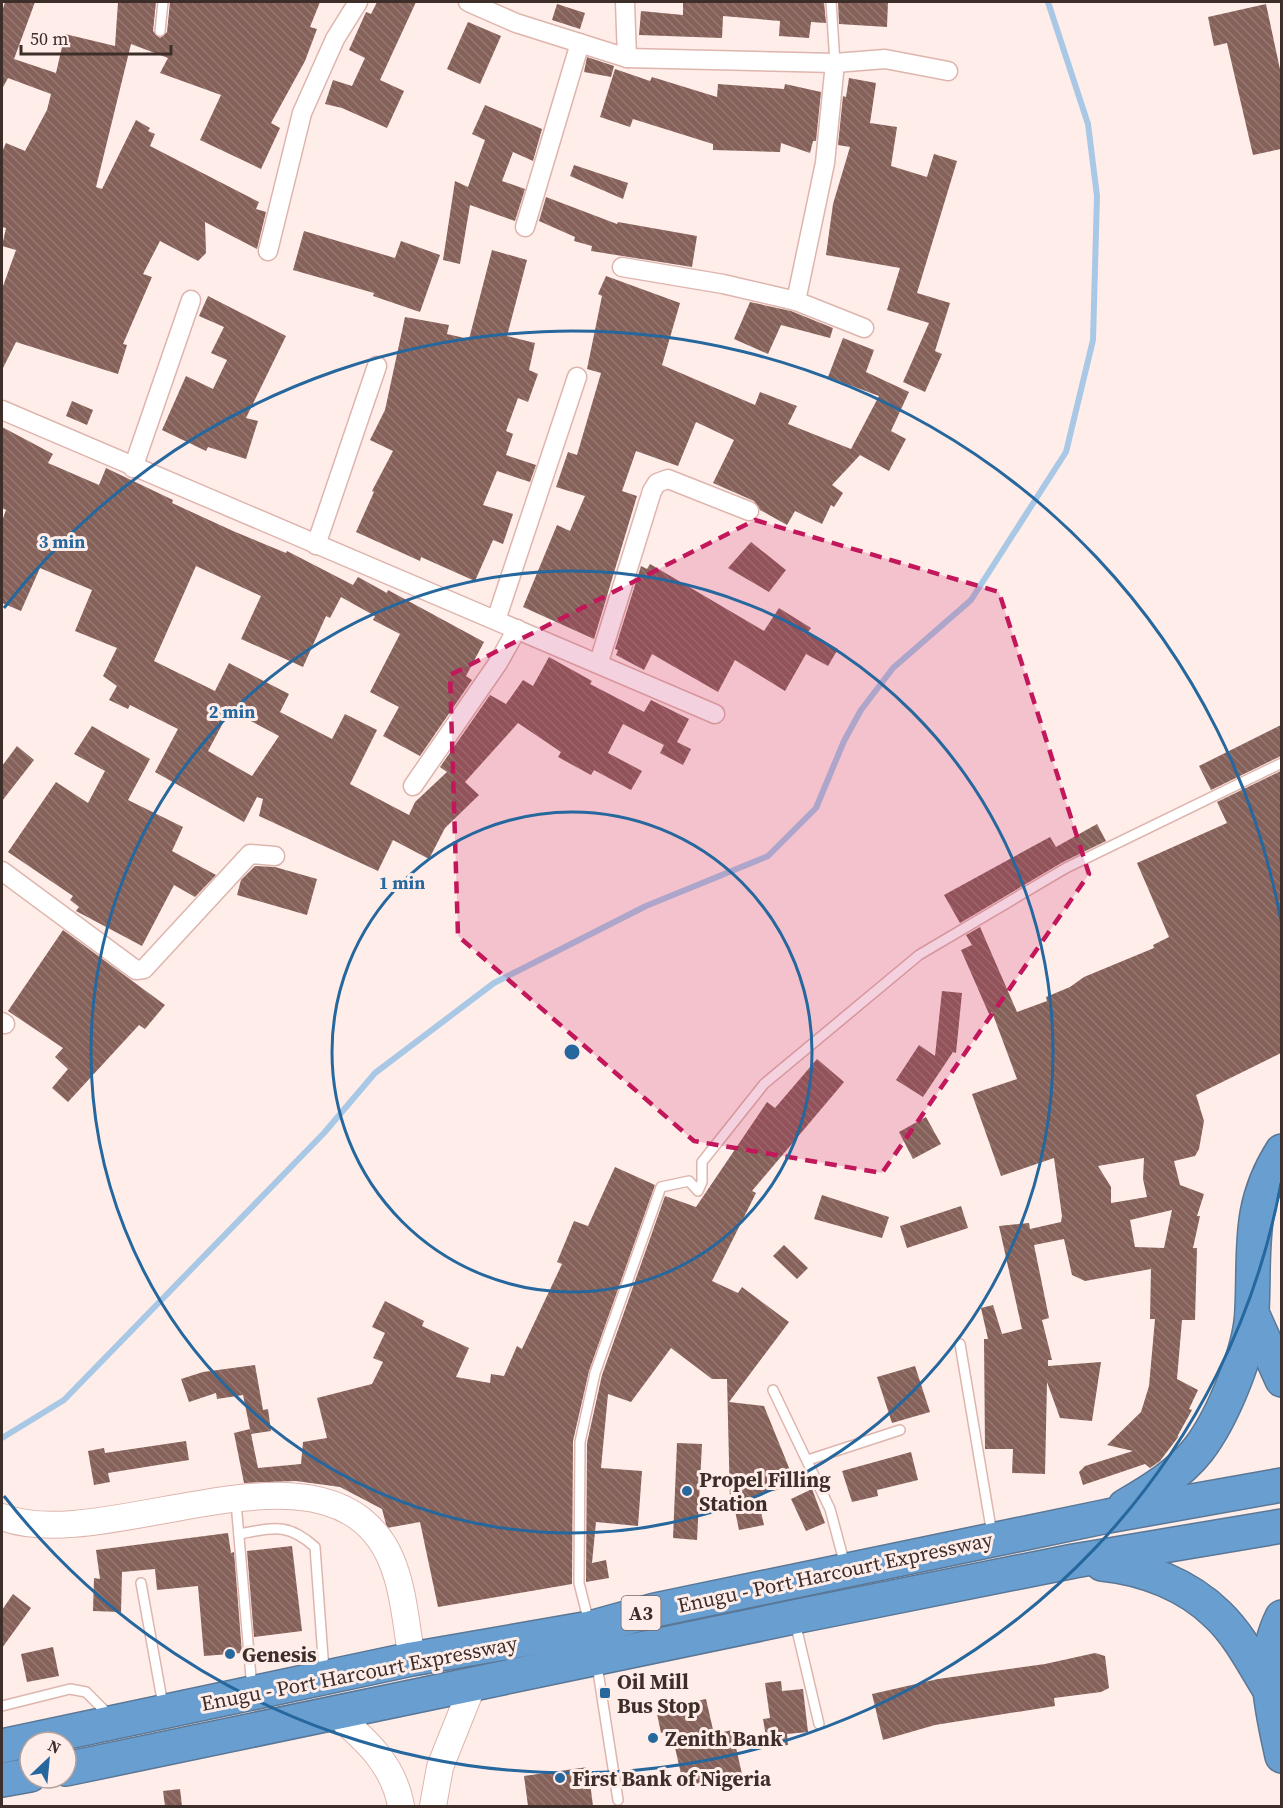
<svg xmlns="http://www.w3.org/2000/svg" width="1283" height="1808" font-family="'Source Serif 4',serif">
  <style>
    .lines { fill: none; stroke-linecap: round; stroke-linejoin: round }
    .stream { stroke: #a8c8e6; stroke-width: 6 }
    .building { fill: url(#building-back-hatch); fill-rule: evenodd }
    .lane-casing { stroke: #deb5ad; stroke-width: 12 }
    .street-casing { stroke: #deb5ad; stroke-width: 21 }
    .secondary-casing { stroke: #deb5ad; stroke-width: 28 }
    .highway-casing { stroke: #5a7796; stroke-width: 36 }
    .lane { stroke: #fff; stroke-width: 9 }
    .street { stroke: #fff; stroke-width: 18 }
    .secondary { stroke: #fff; stroke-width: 26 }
    .highway { stroke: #699fd0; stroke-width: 33 }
    .marked { fill: #c2185b; fill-opacity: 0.2; stroke: #c2185b; stroke-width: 4.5; stroke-dasharray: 12 8; stroke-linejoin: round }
    .ring { fill: none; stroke: #26679d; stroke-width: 3 }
    .poi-dot { fill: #26679d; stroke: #ffedea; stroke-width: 2 }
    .labels { text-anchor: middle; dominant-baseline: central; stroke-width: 6; stroke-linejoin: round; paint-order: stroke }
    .shield { fill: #ffedea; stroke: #786764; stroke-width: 1.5 }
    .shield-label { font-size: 20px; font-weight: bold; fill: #3e2e2a }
    .poi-label { font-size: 21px; font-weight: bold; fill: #3e2e2a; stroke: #ffedea; text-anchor: start }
    .street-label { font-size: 21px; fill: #3e2e2a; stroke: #ffedea }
    .centre { fill: #26679d; stroke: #ffedea; stroke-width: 3 }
    .ring-label { font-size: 18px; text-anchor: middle; font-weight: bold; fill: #26679d; stroke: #ffedea; stroke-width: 6; stroke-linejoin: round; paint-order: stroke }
  </style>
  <defs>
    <pattern id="building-back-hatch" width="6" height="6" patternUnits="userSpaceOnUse" patternTransform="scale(1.5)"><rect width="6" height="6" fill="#856159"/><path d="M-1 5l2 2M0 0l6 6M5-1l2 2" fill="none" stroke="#957972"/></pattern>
  </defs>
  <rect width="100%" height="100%" fill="#ffedea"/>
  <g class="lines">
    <path class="stream" d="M2,1438L64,1400L324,1133L375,1073L494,983L646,906L768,856L816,808L844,741L861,710L893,668L971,600L1066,452L1093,340L1097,196L1088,124L1048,2"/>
  </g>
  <g class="building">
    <path d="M5,2H35L14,59L56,73L65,34L115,46L118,2H156L153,31L160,38L167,32L170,2H320L310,27L317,29L305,61L271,123L280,128L261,169L200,140L221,95L160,73L168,58L131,44L96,187L102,189L136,120L150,128L148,131L155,134L150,146L259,202L256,209L266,212L257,249L205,222L206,253L198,261L160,241L143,274L152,277L123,344L127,345L118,374L16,342L2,370V289L16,250L2,246L6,228L2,227V152L6,143L25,151L47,110L51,94L8,78L2,89V12Z"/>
    <path d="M377,2H416L380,80L404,91L387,128L342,108L325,104L333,80L352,86L365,58L349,50L366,12L371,14Z"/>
    <path d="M683,2H824L826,23L811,22L809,38L779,36L780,21L723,16L722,38L639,35L641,11L683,15Z"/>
    <path d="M838,2H888L887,27L839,24Z"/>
    <path d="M557,4L585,13L580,29L552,20Z"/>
    <path d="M1266,4L1281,74V149L1253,155L1227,43L1214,46L1208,17Z"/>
    <path d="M468,22L501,36L480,84L447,69Z"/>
    <path d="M587,57L614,66L611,77L584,72Z"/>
    <path d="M615,69L650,81L652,77L717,97L718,84L784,89L785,84L821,92L816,141H813L810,153L781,143L780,152L713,150V144L633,119L630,127L600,117Z"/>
    <path d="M849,78L876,83L870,123L897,127L891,166L927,177L934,154L957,161L917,293L950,303L935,351L942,354L925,392L903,382L929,323L887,310L900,268L826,255L833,204L850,147L838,145L843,96L846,97Z"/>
    <path d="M485,105L542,129L533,161L513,152L502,181L525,189L515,221L470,205L460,264L443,260L455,181L468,187L485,140L472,134Z"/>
    <path d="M574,165L628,183L623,199L570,176Z"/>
    <path d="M546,197L617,224L618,222L697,236L692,267L591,251L592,246L574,241L575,237L539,221Z"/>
    <path d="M304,231L395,258L401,241L440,255L420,312L373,296L374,293L293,270Z"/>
    <path d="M492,250L527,260L507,336L535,343L529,370L538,374L528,402L518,398L506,431L513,434L506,455L536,465L530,482L497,471L483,505L513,514L503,544L493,540L475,581L421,557L420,561L356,532L374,492L372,491L393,451L370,440L385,410L405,317L449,325L447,334L469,339Z"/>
    <path d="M606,276L680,303L662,365L755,405L760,392L797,406L788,424L851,449L879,396L828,377L843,338L874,350L866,372L909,392L891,431L906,439L889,471L860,455L832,485L843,493L834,507L831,505L822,524L795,511L787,525L760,510L754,501L713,483L734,440L696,422L678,466L636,451L622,491L637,496L594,639L523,607L557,525L570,531L585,496L556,487L568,452L577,455L601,373L587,369L602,296L598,294Z"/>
    <path d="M208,296L286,336L246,418L258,421L246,459L208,447L206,451L162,430L186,376L213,389L227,360L211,353L224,327L199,316Z"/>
    <path d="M750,302L791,311L833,328L830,338L781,325L768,354L734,339Z"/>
    <path d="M72,401L93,410L87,425L66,416Z"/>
    <path d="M2,427L53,454L48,463L99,485L106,468L173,500L172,503L233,531L286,553L287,551L353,585L358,577L387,593L388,590L484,642L466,676L472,680L420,756L383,736L399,707L370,692L400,634L373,620L375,616L341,597L330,618L326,616L303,667L241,639L261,596L196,566L154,661L215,691L229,663L289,694L280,712L332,739L345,714L377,730L350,784L409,815L415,802L447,772L440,767L490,695L506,704L523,680L533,686L549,657L592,681L590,684L644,712L651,700L689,719L677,742L691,749L683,765L660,753L664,745L623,724L608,753L642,771L631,790L594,770L591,775L558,757L561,752L518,723L465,782L479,795L445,828L429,859L393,840L378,871L259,816L263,799L257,797L244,822L155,772L178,729L130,705L128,709L109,700L117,686L103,676L117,648L75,631L92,590L40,568L21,611L2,603V521L6,510L2,508ZM230,710L279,736L252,776L208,751Z"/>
    <path d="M751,542L786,570L769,592L728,568Z"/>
    <path d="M650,564L764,631L779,608L811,628L808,632L838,649L828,666L806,654L785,691L735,660L718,692L652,654L644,670L616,655L618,650L615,649L641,566L647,569Z"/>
    <path d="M1281,725V756L1211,790L1199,766Z"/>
    <path d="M92,726L150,759L128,800L183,827L172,851L216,875L195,897L174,885L142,946L76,911L79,907L70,900L73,896L8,852L56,782L88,803L105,771L74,754Z"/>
    <path d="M17,746L34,760L2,801V766Z"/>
    <path d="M1281,771V1053L1196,1095L1204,1121L1199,1149L1195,1156L1174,1161L1180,1185L1204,1194L1197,1216H1200L1193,1248H1197L1195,1320H1182L1177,1379L1198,1390L1189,1409L1192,1410L1177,1437L1179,1436L1160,1461L1150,1468L1145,1464L1083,1485L1079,1472L1085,1466L1133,1451L1107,1445L1141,1412L1149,1386L1155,1319H1150L1151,1269L1085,1281L1072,1275L1064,1239L1034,1245L1049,1318L1042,1320L1052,1360H1048V1366L1101,1362L1092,1421L1060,1418L1047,1382L1045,1474L1012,1473L1013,1449H985L984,1339H988L981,1308L993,1305L1002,1334L1022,1329L999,1226L1029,1223L1030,1229L1061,1222L1062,1216L1054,1158L1001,1176L972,1094L1017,1079L992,1012L989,1014L961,950L972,945L966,935L980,927L1017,1012L1047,1001L1046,997L1070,987L1084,977L1154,948L1153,945L1169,937L1137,863L1227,823L1217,802ZM1144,1158L1143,1179L1147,1197L1111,1203V1187L1098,1166ZM1172,1210L1164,1248L1135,1247L1130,1220Z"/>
    <path d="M1097,824L1106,841L1063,862L960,923L944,895L1050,837L1056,847Z"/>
    <path d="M255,866L275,867L317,879L307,915L237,895L241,880Z"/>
    <path d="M63,930L165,1005L145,1029L139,1025L68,1102L52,1088L68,1069L55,1057L63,1048L8,1011Z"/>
    <path d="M942,991L962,993L956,1053L953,1052L923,1097L896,1080L919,1045L935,1056Z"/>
    <path d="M817,1059L844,1082L752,1191L756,1193L712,1281L738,1293L742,1287L789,1322L729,1402L764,1406L796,1485L757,1495L764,1525L739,1530L733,1501L730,1502L727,1379H712L671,1348L631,1402L608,1394L601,1468L642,1471L638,1526L596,1522L592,1563L606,1560L609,1578L586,1582L587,1443L602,1375L665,1196L696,1207L767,1102L775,1108Z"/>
    <path d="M926,1117L941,1144L913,1159L899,1132Z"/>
    <path d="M615,1167L655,1185L589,1371L573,1441L572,1584L438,1607L420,1522L387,1528L382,1509L340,1487L296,1481L244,1483L234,1433L250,1429L258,1468L301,1464L303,1442L327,1438L317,1398L372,1384L383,1362L373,1358L385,1333L372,1327L385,1301L424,1321L422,1326L469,1348L456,1377L490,1383L491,1374L504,1376L517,1346L522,1349L562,1264L557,1262L574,1221L588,1226Z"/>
    <path d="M822,1195L889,1217L882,1238L814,1219Z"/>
    <path d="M961,1206L968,1228L907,1248L900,1226Z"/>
    <path d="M784,1245L808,1268L797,1279L773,1256Z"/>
    <path d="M255,1365L263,1410L268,1409L271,1431L251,1434L243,1395L217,1399L216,1393L189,1402L181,1379L203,1372Z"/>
    <path d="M915,1366L930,1412L892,1423L877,1377Z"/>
    <path d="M186,1441L189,1460L108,1473L110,1482L94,1485L88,1451L104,1448L105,1453Z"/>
    <path d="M677,1443L702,1444L697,1540L673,1538Z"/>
    <path d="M911,1452L918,1480L877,1490L878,1496L852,1502L842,1471Z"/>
    <path d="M812,1489L825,1523L806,1531L791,1499Z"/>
    <path d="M228,1533L231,1553L234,1552L242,1653L204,1656L198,1586L157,1590L155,1569L122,1572L121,1612L93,1611L94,1578L100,1579L96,1550Z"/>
    <path d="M292,1546L302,1631L254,1637L247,1551Z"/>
    <path d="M13,1594L31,1608L2,1648V1610Z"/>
    <path d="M53,1647L59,1676L27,1682L21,1654Z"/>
    <path d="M1095,1653L1105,1656L1109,1688L1101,1692L1054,1698L1055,1706L935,1725L883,1740L872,1694L938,1679L1045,1664Z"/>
    <path d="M781,1681L782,1691L803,1689L808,1732L787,1734L788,1745L768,1748L763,1719L770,1718L765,1683Z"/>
    <path d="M706,1699L714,1734L732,1730L742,1774L684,1787L671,1730L661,1733L656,1709Z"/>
    <path d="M588,1767L593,1806H528L524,1776Z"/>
    <path d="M180,1789L182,1806H165L163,1791Z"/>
  </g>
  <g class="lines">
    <defs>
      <g id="lane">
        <path d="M831,2L835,63"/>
        <path d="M160,31L163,2"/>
        <path d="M960,1344L992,1534"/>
        <path d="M773,1390L830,1509L845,1565"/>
        <path d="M808,1460L900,1430"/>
        <path d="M236,1502L252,1689"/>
        <path d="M239,1534C273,1528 287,1522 315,1547L324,1671"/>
        <path d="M141,1583L163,1705"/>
        <path d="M795,1622L819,1724"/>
        <path d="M589,1623L579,1583L580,1442L595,1373L661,1187L689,1181L698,1191L702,1182V1162L764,1084L919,955L1066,868L1282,763"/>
        <path d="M597,1665L618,1800"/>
        <path d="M2,1706L70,1689L86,1692L109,1715"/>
      </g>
      <g id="street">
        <path d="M468,2L516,23L627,58L835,63L885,59L948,71"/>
        <path d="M625,2L627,58"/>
        <path d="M525,227L580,43"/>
        <path d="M268,251L302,113L335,39L358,2"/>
        <path d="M622,267L723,284L796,301L864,328"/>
        <path d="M796,301L825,163L835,63"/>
        <path d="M2,410L715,714"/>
        <path d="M133,468L191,300"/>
        <path d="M316,545L377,366"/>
        <path d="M496,620L577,377"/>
        <path d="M599,662L652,491L657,483L668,479L749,511"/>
        <path d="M413,786L498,663L517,629"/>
        <path d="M2,871L136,970L144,969L250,854L275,856"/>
        <path d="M2,1022L5,1024"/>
      </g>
      <g id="secondary">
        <path d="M2,1517C106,1557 328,1423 390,1557C404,1588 406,1626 412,1659"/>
        <path d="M336,1714C366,1740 394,1765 401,1806"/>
        <path d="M433,1806L440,1767L474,1682"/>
      </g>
      <g id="highway">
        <path d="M1252,1313L1282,1380"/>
        <path d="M1125,1506C1151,1491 1179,1474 1198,1450C1222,1419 1251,1350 1252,1310C1255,1249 1247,1206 1282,1151"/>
        <path d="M1102,1564C1144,1568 1188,1585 1218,1615C1239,1635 1253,1663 1268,1687"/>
        <path d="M1282,1617C1259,1663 1272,1709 1282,1756"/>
        <path d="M2,1746L412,1659L590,1628L655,1610L1108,1516L1282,1485"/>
        <path d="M66,1769L794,1617L1074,1561L1282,1526"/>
        <path d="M2,1780L30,1775"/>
      </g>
    </defs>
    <use href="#lane" class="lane-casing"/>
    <use href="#street" class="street-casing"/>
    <use href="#secondary" class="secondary-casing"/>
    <use href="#highway" class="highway-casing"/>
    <use href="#lane" class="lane"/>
    <use href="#street" class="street"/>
    <use href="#secondary" class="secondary"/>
    <use href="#highway" class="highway"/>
  </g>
  <path class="marked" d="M755,520L999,592L1089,874L882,1173L694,1141L458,936L450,675Z"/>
  <g class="ring">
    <circle cx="572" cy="1052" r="240"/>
    <circle cx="572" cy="1052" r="481"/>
    <path d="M1281 1183A721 721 0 0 1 4 1496M4 608A721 721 0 0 1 1281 921"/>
  </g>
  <g class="poi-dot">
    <circle cx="687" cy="1491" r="6"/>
    <circle cx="230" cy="1654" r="6"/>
    <rect x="599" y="1687" width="12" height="12" rx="3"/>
    <circle cx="653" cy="1738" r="6"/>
    <circle cx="560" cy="1778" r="6"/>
  </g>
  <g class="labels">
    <rect class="shield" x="621.5" y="1596" width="39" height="34" rx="4.5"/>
    <g class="shield-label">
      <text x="641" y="1613">A3</text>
    </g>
    <g class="poi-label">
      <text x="699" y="1479">Propel Filling<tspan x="699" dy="24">Station</tspan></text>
      <text x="242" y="1654">Genesis</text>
      <text x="617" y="1681">Oil Mill<tspan x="617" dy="24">Bus Stop</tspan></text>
      <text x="665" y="1738">Zenith Bank</text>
      <text x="572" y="1778">First Bank of Nigeria</text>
    </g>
    <g class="street-label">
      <text transform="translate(835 1572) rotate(-12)">Enugu - Port Harcourt Expressway</text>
      <text transform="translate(359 1673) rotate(-11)">Enugu - Port Harcourt Expressway</text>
    </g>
  </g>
  <circle cx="572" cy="1052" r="9" class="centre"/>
  <g class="ring-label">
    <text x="62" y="548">3 min</text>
    <text x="232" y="718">2 min</text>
    <text x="402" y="889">1 min</text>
  </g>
  <rect width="1283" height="1808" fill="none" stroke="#3e2e2a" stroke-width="6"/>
  <g transform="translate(48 1760) rotate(26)"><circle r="28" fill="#ffedea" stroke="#b2a19d" stroke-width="1.5"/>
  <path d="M0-4.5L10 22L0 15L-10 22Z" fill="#26679d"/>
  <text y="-9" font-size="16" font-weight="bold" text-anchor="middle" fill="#3e2e2a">N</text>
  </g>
  <path d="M21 45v9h150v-9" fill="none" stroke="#3e2e2a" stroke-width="3"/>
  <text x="30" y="45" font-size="18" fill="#3e2e2a" stroke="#ffedea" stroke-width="4.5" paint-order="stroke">50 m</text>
</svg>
